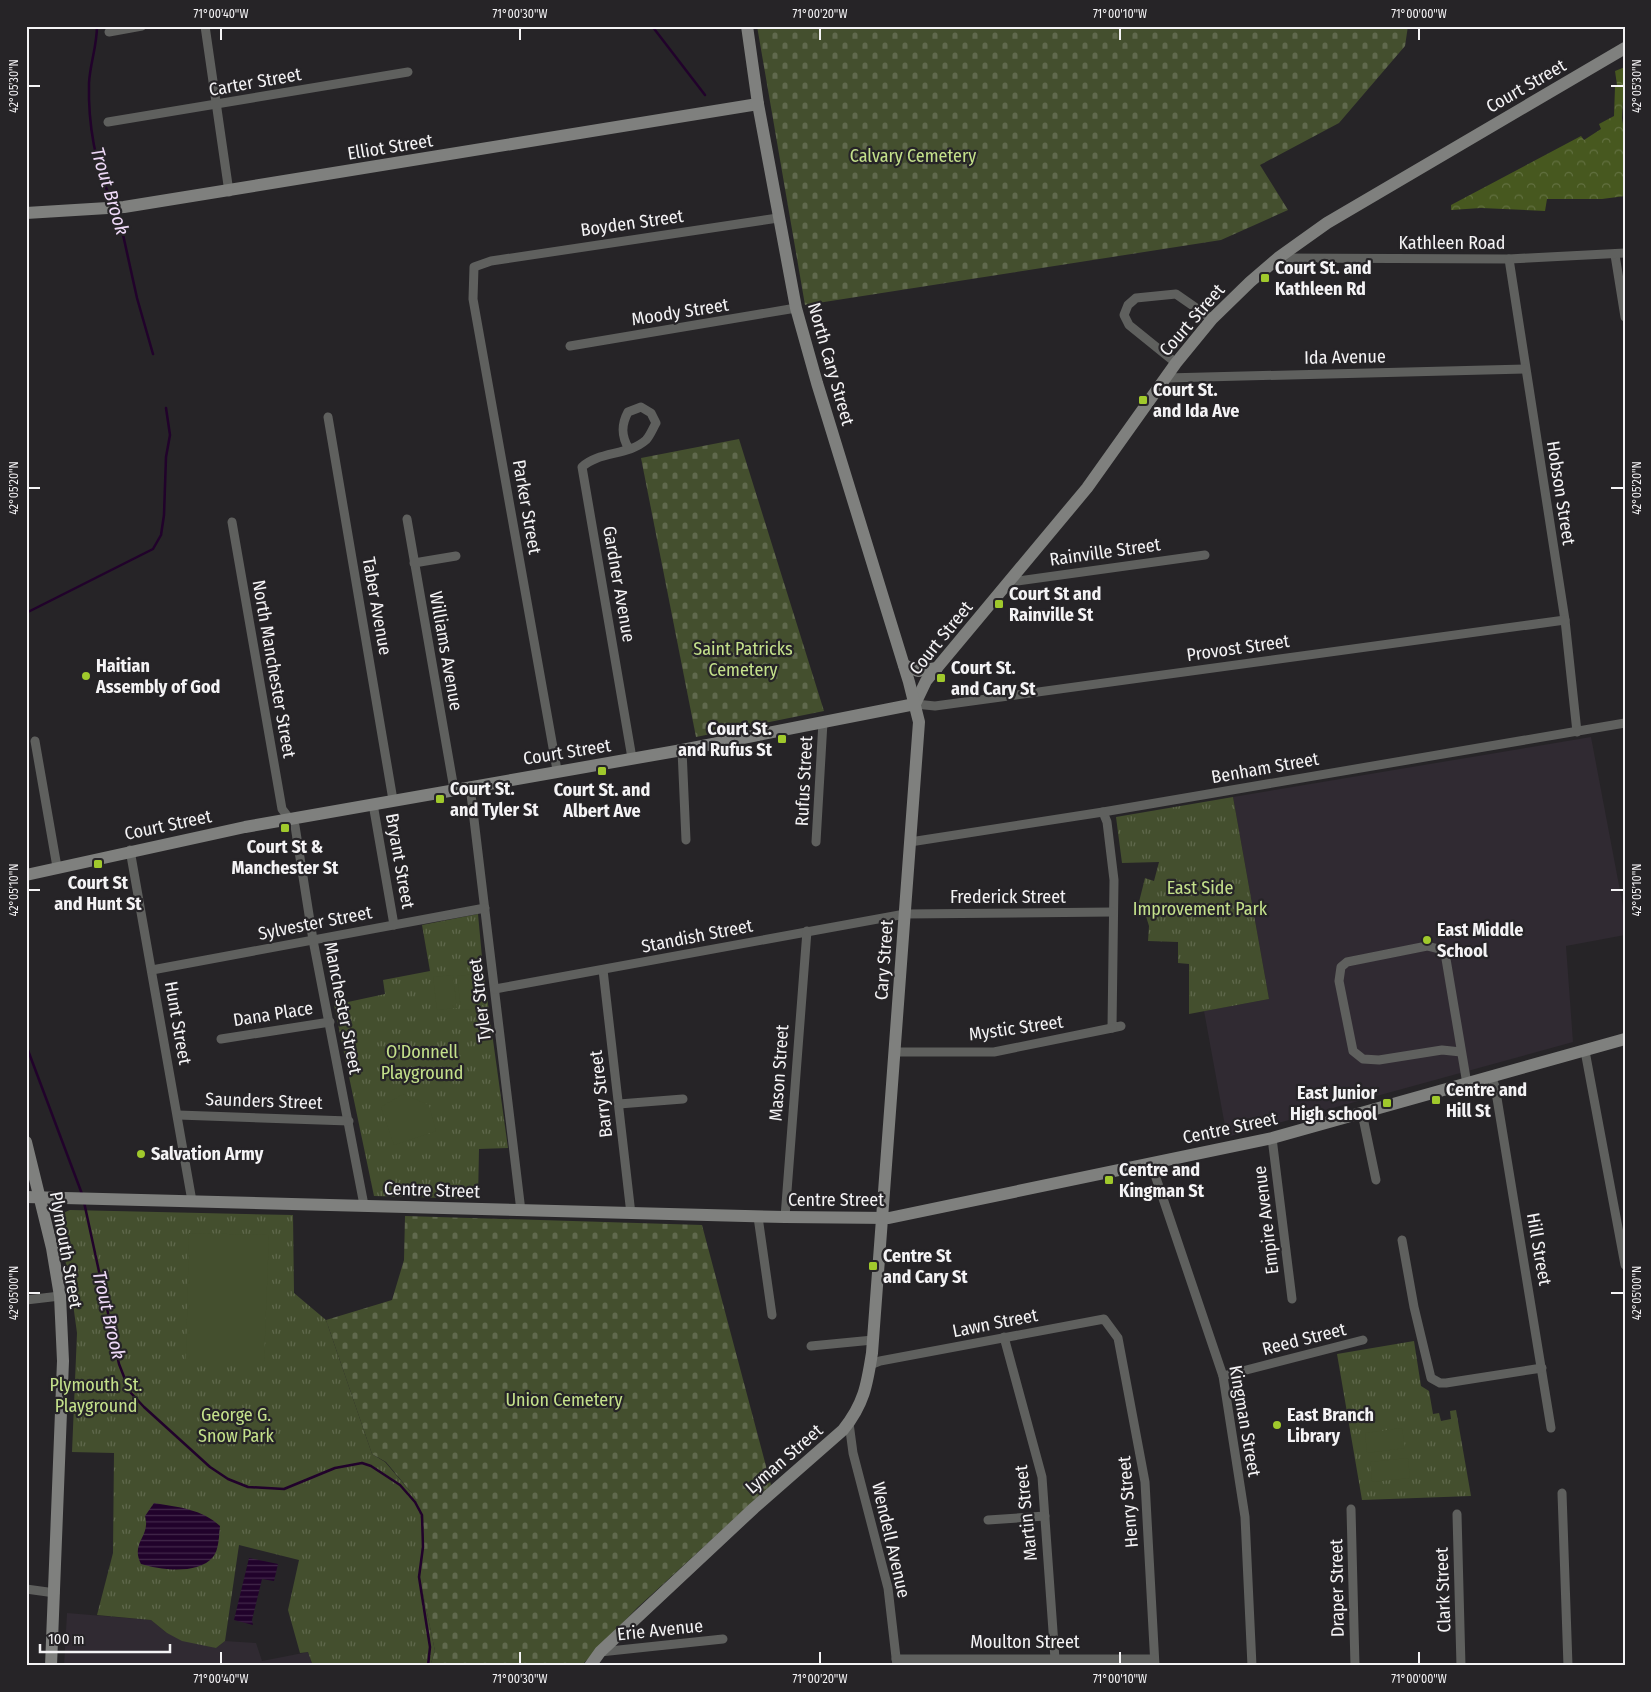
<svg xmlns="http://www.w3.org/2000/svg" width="1651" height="1692" font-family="'Fira Sans Condensed',sans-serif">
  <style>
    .built { fill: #302a32 }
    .grass { fill: url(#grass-tufts) }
    .forest { fill: url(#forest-crowns) }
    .cemetery { fill: url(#cemetery-stones) }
    .pitch { fill: #444f2e }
    .water { fill: url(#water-rules) }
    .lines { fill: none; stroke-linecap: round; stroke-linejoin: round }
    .stream { stroke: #21022b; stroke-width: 2.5 }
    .street { stroke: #5f605e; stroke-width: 9 }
    .secondary { stroke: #7f807e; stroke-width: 12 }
    .ticks { fill: none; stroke: #f4f3f5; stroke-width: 2 }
    .poi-dot { fill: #a0c92c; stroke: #262427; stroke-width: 2 }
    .labels { text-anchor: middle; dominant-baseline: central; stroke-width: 4.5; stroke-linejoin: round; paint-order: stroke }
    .street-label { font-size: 18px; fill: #f4f3f5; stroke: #262427 }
    .park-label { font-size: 18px; fill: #c4e18b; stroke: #262427 }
    .poi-label { font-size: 18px; font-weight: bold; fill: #f4f3f5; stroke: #262427; text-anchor: start }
    .water-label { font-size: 19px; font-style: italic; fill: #efdaf8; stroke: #262427 }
    .neatline { fill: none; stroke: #f4f3f5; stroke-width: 2 }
    .ticks-label { font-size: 12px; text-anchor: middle; fill: #f4f3f5 }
  </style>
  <defs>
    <pattern id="grass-tufts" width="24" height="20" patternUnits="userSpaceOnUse" patternTransform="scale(1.25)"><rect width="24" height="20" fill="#444f2e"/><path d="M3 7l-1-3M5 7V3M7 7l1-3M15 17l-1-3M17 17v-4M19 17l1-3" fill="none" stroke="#60694d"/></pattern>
    <pattern id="forest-crowns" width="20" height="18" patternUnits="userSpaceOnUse" patternTransform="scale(1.25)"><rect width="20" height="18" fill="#47581f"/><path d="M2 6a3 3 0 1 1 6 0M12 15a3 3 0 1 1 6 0" fill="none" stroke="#627040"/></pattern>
    <pattern id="cemetery-stones" width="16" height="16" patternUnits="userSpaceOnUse" patternTransform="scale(1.25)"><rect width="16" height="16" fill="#444f2e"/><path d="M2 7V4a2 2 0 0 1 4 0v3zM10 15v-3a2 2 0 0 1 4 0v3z" fill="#60694d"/></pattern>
    <pattern id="water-rules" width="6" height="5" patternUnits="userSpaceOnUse" patternTransform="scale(1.25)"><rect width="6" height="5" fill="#21022b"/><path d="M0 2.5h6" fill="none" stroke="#42274a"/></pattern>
  </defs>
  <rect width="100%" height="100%" fill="#262427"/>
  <g class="built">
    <path d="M1591,737L1625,917V935L1566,946L1573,1042L1227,1137L1204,1011L1269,999L1233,797Z"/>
    <path d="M67,1613L151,1620L167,1633L216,1648L225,1641L256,1643L262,1661L308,1652L313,1666H64Z"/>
  </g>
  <g class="grass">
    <path d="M1233,797L1269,999L1189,1014V964L1178,963V942L1148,941L1149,926L1145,913L1137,910L1145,878L1154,881L1159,862L1122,863L1116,817Z"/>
    <path d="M478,914L483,968L508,1148L479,1149L478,1199L374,1196L334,1005L385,994L383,980L430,971L422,925Z"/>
    <path d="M70,1210L293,1215L294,1293L326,1320L372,1454L385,1462L415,1497L424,1529L419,1574L435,1651L430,1666H313L308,1652L300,1653L288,1610L299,1560L239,1545L225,1641L216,1648L182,1641L167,1633L151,1620L97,1615L113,1553L114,1453L72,1452L77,1333L71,1289L57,1219L58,1215Z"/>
    <path d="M1414,1341L1421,1386L1429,1391L1433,1414L1439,1413L1441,1421L1451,1419L1450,1411L1456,1410L1471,1496L1362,1500L1337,1354Z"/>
  </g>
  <path class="forest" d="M1625,67L1622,118L1625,136V196L1602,199H1547L1545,211L1481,208L1451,210V205L1581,136L1584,140L1601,129L1599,124L1614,116L1615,87L1617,85L1615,71Z"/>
  <g class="cemetery">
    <path d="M757,26H1408L1405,46L1339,123L1260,165L1288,210L1221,240L805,305Z"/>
    <path d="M739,439L824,711L696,737L641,458Z"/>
    <path d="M405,1216L702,1225L771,1485L637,1608L581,1666H430L435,1651L419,1574L424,1529L415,1497L386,1462L372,1454L326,1320L392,1300L404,1260Z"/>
  </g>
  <g class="pitch">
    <path d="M476,974L480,1008L461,1010L457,976Z"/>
    <path d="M453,975L457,1008L437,1010L433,977Z"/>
    <path d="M403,1094L429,1105L436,1131L394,1145L381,1107Z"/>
    <path d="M189,1233L269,1235L264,1361H186Z"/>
    <path d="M81,1376L101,1377L100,1414H80Z"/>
    <path d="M1402,1428L1405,1448L1367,1453L1365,1433Z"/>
    <path d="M1408,1458L1410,1478L1372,1482L1370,1462Z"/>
  </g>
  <g class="water">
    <path d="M154,1503C178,1507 202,1509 220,1526C219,1535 219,1550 213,1557C198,1575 160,1570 141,1564C130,1542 151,1537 145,1516Z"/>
    <path d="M249,1558L278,1564L274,1581L262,1579L252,1620L253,1625L234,1620Z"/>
  </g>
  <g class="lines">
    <g class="stream">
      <path d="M97,26C97,46 90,64 89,83C88,123 95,168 113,203"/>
      <path d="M652,26L705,95"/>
      <path d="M118,212L137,298L153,354"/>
      <path d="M26,613L153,549L161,535L164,515L166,457L170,435L166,408"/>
      <path d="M26,1045L82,1194"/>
      <path d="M84,1202L119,1364L130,1392L144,1407L210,1467L228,1479L248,1487L284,1489L335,1468L362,1463L371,1466L400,1485L415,1502L422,1515L423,1547L419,1577L430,1647L428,1666"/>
    </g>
    <g class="street">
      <path d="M205,26L229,192"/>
      <path d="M109,32L142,26"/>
      <path d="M108,122L408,72"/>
      <path d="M1615,255L1625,317"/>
      <path d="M1278,258L1509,259L1625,253"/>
      <path d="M1509,259L1565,620L1577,732"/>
      <path d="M570,346L796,308"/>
      <path d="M1176,363L1129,325L1124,315L1128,305L1136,298L1176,294L1212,319"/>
      <path d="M1166,378L1525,369"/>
      <path d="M328,417L393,800"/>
      <path d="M629,449C621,436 621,425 628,412L641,407L651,413L656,423C653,428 650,436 646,440C628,456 599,451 582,467L632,758"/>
      <path d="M407,519L454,789"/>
      <path d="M232,522L282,809L295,826L313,940L364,1205"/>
      <path d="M414,563L456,556"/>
      <path d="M1010,582L1205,555"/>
      <path d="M915,704L935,706L1565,620"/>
      <path d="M35,741L57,867"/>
      <path d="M682,750L686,840"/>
      <path d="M557,770L473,299L474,267L491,261L778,218"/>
      <path d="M470,786L521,1211"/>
      <path d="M373,804L394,925"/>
      <path d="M1103,812L1107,822L1114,880L1112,1028L1121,1026"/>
      <path d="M816,842L823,722"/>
      <path d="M910,842L1103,812L1625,723"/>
      <path d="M130,850L192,1201"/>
      <path d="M152,970L485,908"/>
      <path d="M603,970L631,1214"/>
      <path d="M495,989L905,914L1112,912"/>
      <path d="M221,1039L330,1022"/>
      <path d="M1585,1051L1625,1265"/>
      <path d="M894,1052H994L1112,1028"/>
      <path d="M1461,1052L1442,1050L1379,1060L1363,1059L1353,1051L1339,981L1341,967L1347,962L1427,946L1439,949L1445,953L1467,1084"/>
      <path d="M1491,1077L1495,1086L1551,1428"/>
      <path d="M619,1104L683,1099"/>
      <path d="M1362,1113L1376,1180"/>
      <path d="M178,1115L349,1121"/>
      <path d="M1272,1138L1292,1299"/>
      <path d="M1151,1163L1223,1376L1245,1517L1252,1666"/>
      <path d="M758,1217L772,1315"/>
      <path d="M785,1217L807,931"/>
      <path d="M1402,1240L1414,1307L1431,1378L1440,1383H1446L1542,1368"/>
      <path d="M26,1300L60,1296"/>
      <path d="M1004,1337L1042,1477L1055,1659"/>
      <path d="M811,1346L873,1340"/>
      <path d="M870,1365L880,1361L1104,1319L1118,1338L1145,1482L1155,1666"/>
      <path d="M1223,1376L1363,1340"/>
      <path d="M849,1423L853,1453L888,1588L897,1666"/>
      <path d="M1562,1493L1568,1666"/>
      <path d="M1351,1509L1355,1666"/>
      <path d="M1457,1514L1461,1666"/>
      <path d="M988,1520L1045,1516"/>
      <path d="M26,1589L55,1593"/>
      <path d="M600,1652L723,1639"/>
      <path d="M896,1659H1154"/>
    </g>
    <g class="secondary">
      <path d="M26,213L124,207L758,104"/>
      <path d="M904,665L918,671L937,668"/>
      <path d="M915,704L926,681L1087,488L1176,363L1212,319L1250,282L1278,258L1327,223L1625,48"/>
      <path d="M26,875L245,827L682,750L915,704"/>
      <path d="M26,1142L52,1248L60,1296L63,1361L51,1666"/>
      <path d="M26,1197L785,1217L889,1218L1272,1138L1625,1039"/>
      <path d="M590,1666L600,1652L754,1508L843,1430C864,1404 867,1385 872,1353L919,722L909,682L817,383L796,308L758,104L747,26"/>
    </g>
  </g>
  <path class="ticks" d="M221,28V40M520,28V40M820,28V40M1120,28V40M1419,28V40M28,86H40M1611,86H1624M28,488H40M1611,488H1624M28,890H40M1611,890H1624M28,1293H40M1611,1293H1624M221,1652V1664M520,1652V1664M820,1652V1664M1120,1652V1664M1419,1652V1664"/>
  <g class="poi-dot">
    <rect x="1260" y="273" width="10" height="10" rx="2.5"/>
    <rect x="1138" y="395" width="10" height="10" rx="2.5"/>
    <rect x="994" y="599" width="10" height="10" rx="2.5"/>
    <circle cx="86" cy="676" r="5"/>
    <rect x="936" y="673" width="10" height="10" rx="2.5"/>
    <rect x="777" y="734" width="10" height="10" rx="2.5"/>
    <rect x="597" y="766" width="10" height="10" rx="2.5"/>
    <rect x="435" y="794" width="10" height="10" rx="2.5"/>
    <rect x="280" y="823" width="10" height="10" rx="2.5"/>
    <rect x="93" y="859" width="10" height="10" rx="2.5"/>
    <circle cx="1427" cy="940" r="5"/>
    <rect x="1431" y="1095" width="10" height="10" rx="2.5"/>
    <rect x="1382" y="1098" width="10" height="10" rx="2.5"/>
    <circle cx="141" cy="1154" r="5"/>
    <rect x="1104" y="1175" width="10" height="10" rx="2.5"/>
    <rect x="868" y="1261" width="10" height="10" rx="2.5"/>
    <circle cx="1277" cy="1425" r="5"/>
  </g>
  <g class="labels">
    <g class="street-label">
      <text transform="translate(255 82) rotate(-10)">Carter Street</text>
      <text transform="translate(1526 86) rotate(-30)">Court Street</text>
      <text transform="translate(390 147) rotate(-9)">Elliot Street</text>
      <text transform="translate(632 223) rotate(-8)">Boyden Street</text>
      <text x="1452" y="243">Kathleen Road</text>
      <text transform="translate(680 312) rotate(-9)">Moody Street</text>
      <text transform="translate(1192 320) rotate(-49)">Court Street</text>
      <text transform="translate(1345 357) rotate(-1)">Ida Avenue</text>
      <text transform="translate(831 364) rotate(74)">North Cary Street</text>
      <text transform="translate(1561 493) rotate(81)">Hobson Street</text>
      <text transform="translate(527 507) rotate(80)">Parker Street</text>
      <text transform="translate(1105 552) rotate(-8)">Rainville Street</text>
      <text transform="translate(619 584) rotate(80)">Gardner Avenue</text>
      <text transform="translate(377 606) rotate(80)">Taber Avenue</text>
      <text transform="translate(941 638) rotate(-51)">Court Street</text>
      <text transform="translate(1238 648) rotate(-8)">Provost Street</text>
      <text transform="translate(446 651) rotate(80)">Williams Avenue</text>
      <text transform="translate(274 669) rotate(80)">North Manchester Street</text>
      <text transform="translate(567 752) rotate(-9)">Court Street</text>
      <text transform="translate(1265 768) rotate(-10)">Benham Street</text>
      <text transform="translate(804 781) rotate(-87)">Rufus Street</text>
      <text transform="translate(168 825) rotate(-12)">Court Street</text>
      <text transform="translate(400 861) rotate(80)">Bryant Street</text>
      <text x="1008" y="897">Frederick Street</text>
      <text transform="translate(315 923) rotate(-11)">Sylvester Street</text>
      <text transform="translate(697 936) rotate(-11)">Standish Street</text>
      <text transform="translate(884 960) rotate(-86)">Cary Street</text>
      <text transform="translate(480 1000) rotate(-97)">Tyler Street</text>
      <text transform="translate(343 1008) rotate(79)">Manchester Street</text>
      <text transform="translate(273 1014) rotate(-9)">Dana Place</text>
      <text transform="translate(178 1023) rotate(80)">Hunt Street</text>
      <text transform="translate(1016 1028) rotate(-8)">Mystic Street</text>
      <text transform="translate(779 1073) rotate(-86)">Mason Street</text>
      <text transform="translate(601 1094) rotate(-97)">Barry Street</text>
      <text transform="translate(264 1101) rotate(2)">Saunders Street</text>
      <text transform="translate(1230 1128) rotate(-12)">Centre Street</text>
      <text transform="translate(432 1190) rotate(2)">Centre Street</text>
      <text x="836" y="1200">Centre Street</text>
      <text transform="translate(1266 1220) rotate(-97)">Empire Avenue</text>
      <text transform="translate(1539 1249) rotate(80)">Hill Street</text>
      <text transform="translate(66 1250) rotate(80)">Plymouth Street</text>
      <text transform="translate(995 1323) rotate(-11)">Lawn Street</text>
      <text transform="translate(1304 1339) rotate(-14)">Reed Street</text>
      <text transform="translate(1245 1421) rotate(80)">Kingman Street</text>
      <text transform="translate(784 1459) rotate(-41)">Lyman Street</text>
      <text transform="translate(1128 1502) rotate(-95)">Henry Street</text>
      <text transform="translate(1026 1513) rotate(-96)">Martin Street</text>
      <text transform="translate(891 1540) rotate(77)">Wendell Avenue</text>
      <text transform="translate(1337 1588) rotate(-91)">Draper Street</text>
      <text transform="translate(1443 1590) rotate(-92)">Clark Street</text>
      <text transform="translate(660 1630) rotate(-6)">Erie Avenue</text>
      <text x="1025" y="1642">Moulton Street</text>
    </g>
    <g class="park-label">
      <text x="913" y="156">Calvary Cemetery</text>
      <text x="743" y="649">Saint Patricks<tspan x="743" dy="21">Cemetery</tspan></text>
      <text x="1200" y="888">East Side<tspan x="1200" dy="21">Improvement Park</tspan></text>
      <text x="422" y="1052">O'Donnell<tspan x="422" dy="21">Playground</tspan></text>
      <text x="96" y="1385">Plymouth St.<tspan x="96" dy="21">Playground</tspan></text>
      <text x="564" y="1400">Union Cemetery</text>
      <text x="236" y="1415">George G.<tspan x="236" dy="21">Snow Park</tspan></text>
    </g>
    <g class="poi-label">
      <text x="1275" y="268">Court St. and<tspan x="1275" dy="21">Kathleen Rd</tspan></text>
      <text x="1153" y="390">Court St.<tspan x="1153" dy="21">and Ida Ave</tspan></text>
      <text x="1009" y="594">Court St and<tspan x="1009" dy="21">Rainville St</tspan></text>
      <text x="96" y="666">Haitian<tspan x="96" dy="21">Assembly of God</tspan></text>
      <text x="951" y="668">Court St.<tspan x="951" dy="21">and Cary St</tspan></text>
      <text x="772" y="729" text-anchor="end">Court St.<tspan x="772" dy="21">and Rufus St</tspan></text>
      <text x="450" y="789">Court St.<tspan x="450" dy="21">and Tyler St</tspan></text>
      <text x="602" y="790" text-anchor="middle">Court St. and<tspan x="602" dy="21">Albert Ave</tspan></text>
      <text x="285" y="847" text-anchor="middle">Court St &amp;<tspan x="285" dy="21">Manchester St</tspan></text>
      <text x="98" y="883" text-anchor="middle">Court St<tspan x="98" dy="21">and Hunt St</tspan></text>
      <text x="1437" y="930">East Middle<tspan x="1437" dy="21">School</tspan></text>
      <text x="1446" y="1090">Centre and<tspan x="1446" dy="21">Hill St</tspan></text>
      <text x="1377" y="1093" text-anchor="end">East Junior<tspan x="1377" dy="21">High school</tspan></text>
      <text x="151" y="1154">Salvation Army</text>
      <text x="1119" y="1170">Centre and<tspan x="1119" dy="21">Kingman St</tspan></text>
      <text x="883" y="1256">Centre St<tspan x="883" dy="21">and Cary St</tspan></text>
      <text x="1287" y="1415">East Branch<tspan x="1287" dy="21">Library</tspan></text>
    </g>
    <g class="water-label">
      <text transform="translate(110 191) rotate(73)">Trout Brook</text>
      <text transform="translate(109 1315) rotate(77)">Trout Brook</text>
    </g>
  </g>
  <rect width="1651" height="1692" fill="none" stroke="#262427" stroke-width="55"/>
  <path d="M40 1644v8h130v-8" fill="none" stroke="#f4f3f5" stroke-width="2.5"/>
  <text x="48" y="1644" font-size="15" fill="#f4f3f5" stroke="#262427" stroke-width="4" paint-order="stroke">100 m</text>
  <rect x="28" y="28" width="1596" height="1636" class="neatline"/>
  <g class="ticks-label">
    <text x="221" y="18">71°00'40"W</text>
    <text x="520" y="18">71°00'30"W</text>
    <text x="820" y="18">71°00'20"W</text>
    <text x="1120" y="18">71°00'10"W</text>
    <text x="1419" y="18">71°00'00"W</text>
    <text transform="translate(14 86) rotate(-90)" y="4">42°05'30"N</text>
    <text transform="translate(1637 86) rotate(-90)" y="4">42°05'30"N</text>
    <text transform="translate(14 488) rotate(-90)" y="4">42°05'20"N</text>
    <text transform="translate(1637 488) rotate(-90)" y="4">42°05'20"N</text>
    <text transform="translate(14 890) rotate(-90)" y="4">42°05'10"N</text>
    <text transform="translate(1637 890) rotate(-90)" y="4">42°05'10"N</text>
    <text transform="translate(14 1293) rotate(-90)" y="4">42°05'00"N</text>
    <text transform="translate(1637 1293) rotate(-90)" y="4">42°05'00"N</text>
    <text x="221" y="1683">71°00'40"W</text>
    <text x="520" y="1683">71°00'30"W</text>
    <text x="820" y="1683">71°00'20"W</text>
    <text x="1120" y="1683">71°00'10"W</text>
    <text x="1419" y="1683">71°00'00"W</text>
  </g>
</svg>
